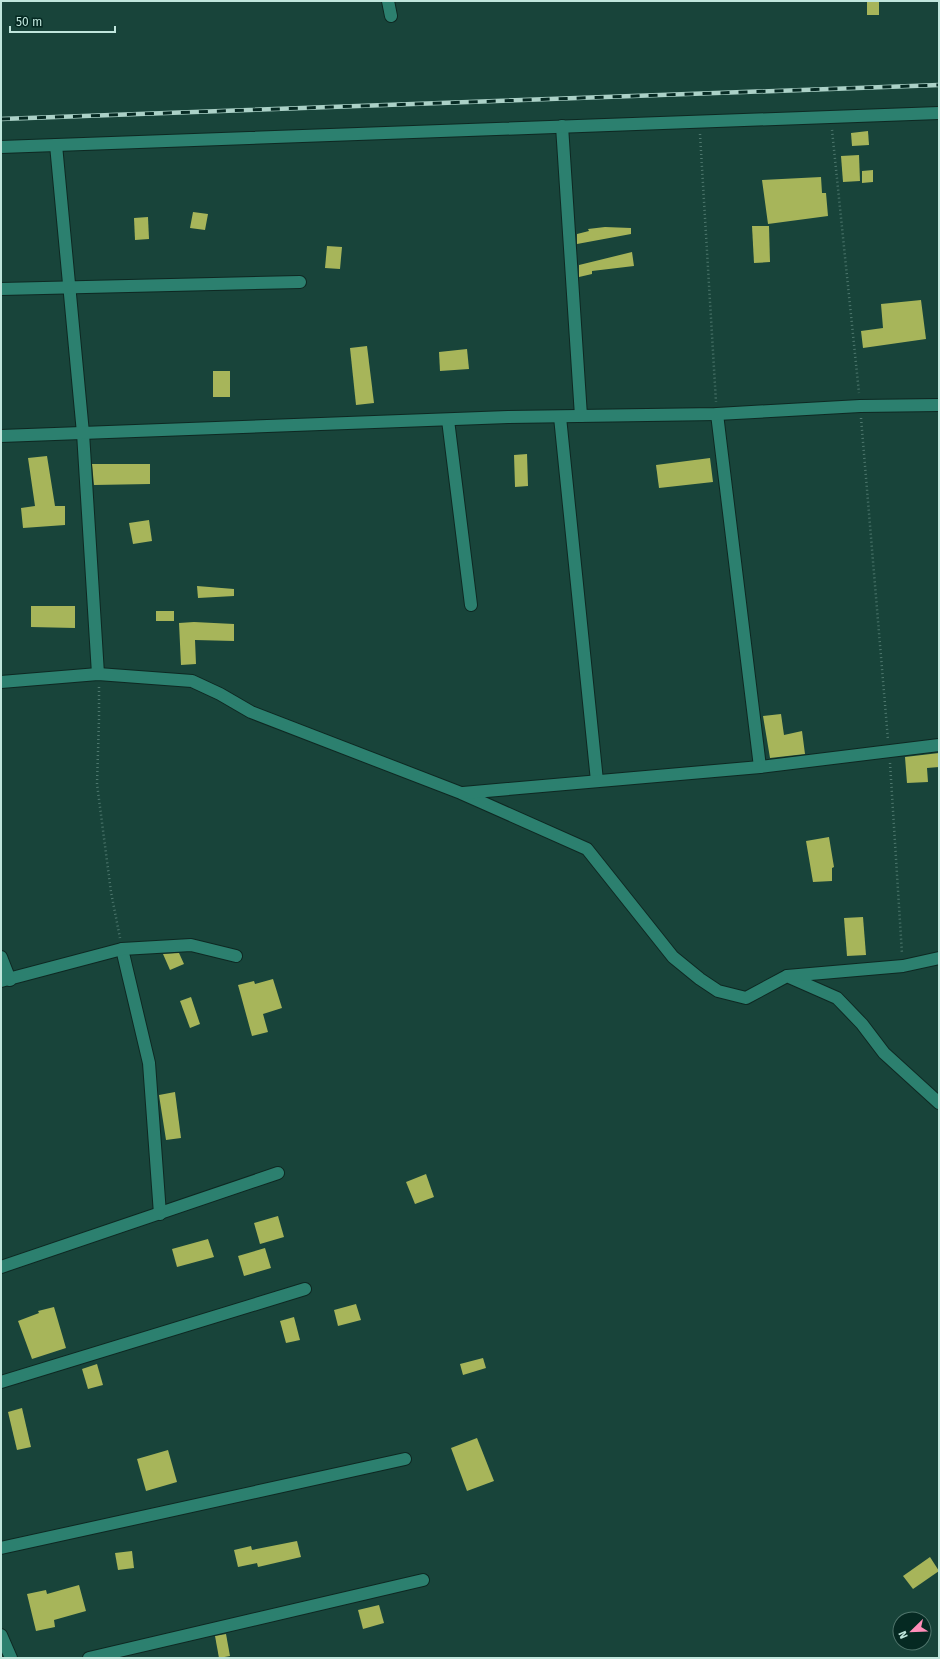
<svg xmlns="http://www.w3.org/2000/svg" width="940" height="1659" font-family="'Fira Sans',sans-serif">
  <style>
    .building { fill: #a7b55a }
    .lines { fill: none; stroke-linecap: round; stroke-linejoin: round }
    .street-casing { stroke: #0e2822; stroke-width: 14 }
    .path { stroke: #4e786e; stroke-width: 2.5; stroke-dasharray: 1 3; stroke-linecap: butt }
    .street { stroke: #2c806f; stroke-width: 12 }
    .rail-casing { stroke: #abd1c7; stroke-width: 4.5 }
    .rail { stroke: #052922; stroke-width: 3; stroke-dasharray: 9; stroke-linecap: butt }
  </style>
  <rect width="100%" height="100%" fill="#18443a"/>
  <g class="building">
    <rect x="867" y="1" width="12" height="14"/>
    <path d="M868,131L869,145L852,146L851,133Z"/>
    <path d="M859,155L860,181L843,182L841,156Z"/>
    <path d="M873,170V182L862,183V171Z"/>
    <path d="M821,177L822,193H826L828,216L768,224L762,180Z"/>
    <path d="M193,212L208,214L205,230L190,228Z"/>
    <path d="M148,217L149,239L135,240L134,218Z"/>
    <path d="M752,226H769L770,262L754,263Z"/>
    <path d="M605,227L631,228V234L577,244V234L589,231L588,229Z"/>
    <path d="M327,246L342,247L340,269L325,268Z"/>
    <path d="M632,252L634,266L592,271V274L579,277V265Z"/>
    <path d="M921,300L926,339L863,348L861,331L883,328L881,304Z"/>
    <path d="M367,346L374,403L356,405L350,348Z"/>
    <path d="M467,349L469,369L440,371L439,352Z"/>
    <rect x="213" y="371" width="17" height="26"/>
    <path d="M527,454L528,486L515,487L514,455Z"/>
    <path d="M47,456L55,506H65V525L23,528L21,508L35,506L28,458Z"/>
    <path d="M710,458L713,482L659,488L656,465Z"/>
    <path d="M92,464H150V484L94,485Z"/>
    <path d="M149,520L152,541L133,544L129,523Z"/>
    <path d="M197,586L234,589V596L198,598Z"/>
    <path d="M31,606H75V628L31,627Z"/>
    <rect x="156" y="611" width="18" height="10"/>
    <path d="M194,622L234,624V641L195,640L196,664L181,665L179,623Z"/>
    <path d="M781,714L784,735L802,731L805,754L770,758L763,716Z"/>
    <path d="M939,753V767L927,768L928,782L907,783L905,757Z"/>
    <path d="M829,837L834,867L832,868V881L813,882L806,841Z"/>
    <path d="M863,917L866,955L847,956L844,918Z"/>
    <path d="M179,953L184,964L170,970L163,954Z"/>
    <path d="M273,979L282,1008L263,1014L268,1032L252,1036L238,985L254,981L255,984Z"/>
    <path d="M191,997L200,1024L190,1028L180,1001Z"/>
    <path d="M175,1092L181,1138L166,1140L159,1095Z"/>
    <path d="M426,1174L434,1197L415,1204L406,1182Z"/>
    <path d="M278,1216L284,1237L260,1244L254,1223Z"/>
    <path d="M208,1239L214,1257L177,1267L172,1249Z"/>
    <path d="M265,1248L271,1268L244,1276L238,1256Z"/>
    <path d="M356,1304L361,1320L338,1326L334,1310Z"/>
    <path d="M54,1307L66,1348L32,1359L18,1321L39,1313L38,1311Z"/>
    <path d="M294,1317L300,1340L286,1343L280,1321Z"/>
    <path d="M483,1358L486,1368L463,1375L460,1364Z"/>
    <path d="M97,1364L103,1385L88,1389L82,1369Z"/>
    <path d="M22,1408L31,1447L17,1450L8,1412Z"/>
    <path d="M477,1438L494,1481L467,1491L451,1448Z"/>
    <path d="M168,1450L177,1482L146,1491L137,1459Z"/>
    <path d="M297,1541L301,1557L258,1567L257,1563L238,1567L234,1550L251,1546L252,1550Z"/>
    <path d="M132,1551L134,1568L118,1570L115,1553Z"/>
    <path d="M930,1557L939,1571L913,1589L903,1576Z"/>
    <path d="M79,1585L86,1611L54,1620L55,1627L36,1631L27,1594L46,1590L47,1594Z"/>
    <path d="M379,1605L384,1623L363,1629L358,1610Z"/>
    <path d="M226,1634L230,1656L219,1658L215,1636Z"/>
  </g>
  <g class="lines">
    <defs>
      <g id="street">
        <path d="M388,1L391,16"/>
        <path d="M562,126L581,416"/>
        <path d="M56,145L83,433L98,674"/>
        <path d="M1,147L939,113"/>
        <path d="M1,289L300,282"/>
        <path d="M717,414L760,767"/>
        <path d="M560,417L597,781"/>
        <path d="M448,420L471,605"/>
        <path d="M1,436L508,417L717,414L860,406L939,405"/>
        <path d="M1,682L98,674L192,681L220,694L251,712L461,793L587,849L673,957L700,979L718,991L746,998L787,976L837,998L862,1024L884,1053L939,1103"/>
        <path d="M463,793L760,767L939,745"/>
        <path d="M122,949L149,1063L160,1214"/>
        <path d="M1,957L10,980"/>
        <path d="M787,976L903,966L939,958"/>
        <path d="M1,981L122,949L191,945L236,956"/>
        <path d="M1,1267L278,1173"/>
        <path d="M1,1382L305,1289"/>
        <path d="M1,1548L405,1459"/>
        <path d="M1,1635L11,1658"/>
        <path d="M89,1658L423,1580"/>
      </g>
    </defs>
    <use href="#street" class="street-casing"/>
    <g class="path">
      <path d="M832,130L859,393"/>
      <path d="M700,134L716,402"/>
      <path d="M861,418L888,740"/>
      <path d="M99,687V719L97,784L111,892L120,938"/>
      <path d="M890,763L902,954"/>
    </g>
    <use href="#street" class="street"/>
    <defs>
      <path id="rail" d="M1,119L939,85"/>
    </defs>
    <use href="#rail" class="rail-casing"/>
    <use href="#rail" class="rail"/>
  </g>
  <rect width="940" height="1659" fill="none" stroke="#c0e6dc" stroke-width="4"/>
  <g transform="translate(912 1631) rotate(247)"><circle r="19" fill="#052922" stroke="#50756c"/>
  <path d="M0-3L7 15L0 10L-7 15Z" fill="#ff8eb9"/>
  <text y="-6" font-size="11" font-weight="bold" text-anchor="middle" fill="#c0e6dc">N</text>
  </g>
  <path d="M10 26v6h105v-6" fill="none" stroke="#c0e6dc" stroke-width="2"/>
  <text x="16" y="26" font-size="12" fill="#c0e6dc" stroke="#052922" stroke-width="3" paint-order="stroke">50 m</text>
</svg>
